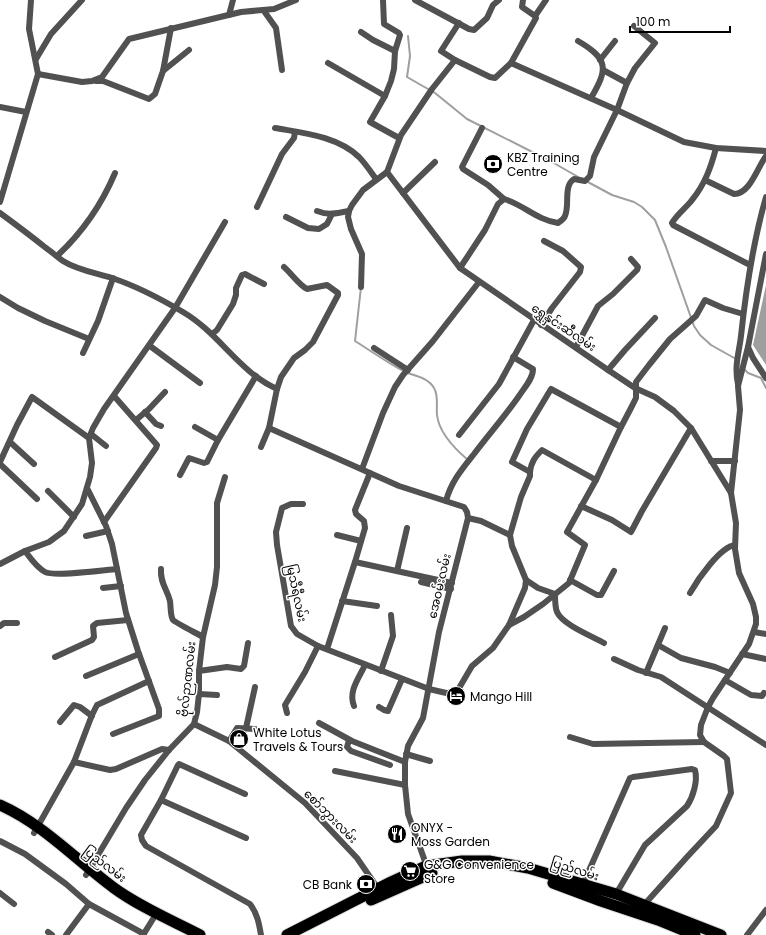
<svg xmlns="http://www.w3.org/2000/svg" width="766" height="935" font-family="Poppins,'Noto Sans Myanmar',sans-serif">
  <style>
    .water { fill: #9f9f9f }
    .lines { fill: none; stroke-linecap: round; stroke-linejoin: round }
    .stream { stroke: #9f9f9f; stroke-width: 2 }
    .trunk-casing { stroke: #dbdbdb; stroke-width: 13 }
    .minor { stroke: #515151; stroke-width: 6 }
    .trunk { stroke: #000; stroke-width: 11 }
    .labels { text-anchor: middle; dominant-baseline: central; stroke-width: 3; stroke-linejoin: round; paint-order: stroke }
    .poi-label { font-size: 12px; fill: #000; stroke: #fff; text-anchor: start }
    .street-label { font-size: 12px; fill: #000; stroke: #fff }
  </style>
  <rect width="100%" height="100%" fill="#fff"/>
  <path class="water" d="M766,285V365L753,345Z"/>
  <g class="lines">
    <g class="stream">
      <path d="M408,36L410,56L407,77L435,93L467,119L552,162L580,178"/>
      <path d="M586,181L612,195L634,202L642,207L655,220L666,247L694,326L700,335L711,345L736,359"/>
      <path d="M361,287L355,341C371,351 388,363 405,372C414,376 428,377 434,388C439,396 436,406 437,415C439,433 455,449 468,460"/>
      <path d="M744,369L748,373L761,378L766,388"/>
    </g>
    <defs>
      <g id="trunk">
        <path d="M0,805C43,824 76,860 114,888C140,907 171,920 200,935"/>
        <path d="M553,883L601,901L658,920L695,935"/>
        <path d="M371,900L432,873"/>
        <path d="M287,935L391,882L426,866L462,861H489L528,868L616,894L721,935"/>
      </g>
    </defs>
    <use href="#trunk" class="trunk-casing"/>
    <g class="minor">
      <path d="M383,0L384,24L399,33L400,35L395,51L394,69L391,81L385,96L370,122L399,138"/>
      <path d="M415,0L469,29L474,30L487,18L493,5L499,0"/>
      <path d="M264,11L276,28L282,70"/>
      <path d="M229,15L233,0"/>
      <path d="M535,16L546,0"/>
      <path d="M361,32L373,40L395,51"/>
      <path d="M578,41C609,59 608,69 591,98"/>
      <path d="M36,59L51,34L82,0"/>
      <path d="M455,60L441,51L459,23"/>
      <path d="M600,60L615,41"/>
      <path d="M328,63L385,96"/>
      <path d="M511,63L617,110L684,142L716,148L766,151"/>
      <path d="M603,70L627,83"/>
      <path d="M163,71L171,28"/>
      <path d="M38,74L82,82L92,81L102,77L129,39L241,12L274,9L296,0"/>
      <path d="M96,81H103L149,99L155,94L163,71L189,50"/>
      <path d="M0,107L26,112"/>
      <path d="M275,128C303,133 337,136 359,157C365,163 371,172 376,179"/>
      <path d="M482,128L462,167L463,169L488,185L504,199"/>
      <path d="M716,148C711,167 705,184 692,200C686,208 677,214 672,223L673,225L750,265"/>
      <path d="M387,172L460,268L608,370L635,388L655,397L674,411L691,428L731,493"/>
      <path d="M705,180L734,194C750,194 757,168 766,156"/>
      <path d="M403,193L435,162"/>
      <path d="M0,202L38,74L29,29L31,0"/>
      <path d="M257,207L282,154L294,138L295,132"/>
      <path d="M317,211C330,216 336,213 349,211"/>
      <path d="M0,213C15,224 31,236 46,248C52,252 57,257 63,261C77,270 96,273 112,278C136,286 161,299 183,312C219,333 239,372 277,389"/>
      <path d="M286,217L308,228L319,229L327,224L332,214"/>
      <path d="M57,256C83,232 101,206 115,173"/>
      <path d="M460,268L485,230L498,204L504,199C524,205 537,220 558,223C561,221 564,219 565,216C570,205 563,186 574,179L585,181L590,176L594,157L617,110L627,83L635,68L655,43L634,26"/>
      <path d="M361,287L362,254L351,229L348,217L349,211L352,205L363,190L387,172L401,135L432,89L455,60L490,77L495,78L511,63L536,18L535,16L522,7L523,0"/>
      <path d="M0,297L18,308L45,321L89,339"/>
      <path d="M541,325L552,308L580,272L581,267L563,251L544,241"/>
      <path d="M212,334L217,330L233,304L236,295V288L242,275L245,274L264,284"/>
      <path d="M150,346L200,383"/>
      <path d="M576,347L598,306L613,294L637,270L638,267L631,259"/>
      <path d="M748,347L753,358L766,378"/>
      <path d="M374,348L408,370"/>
      <path d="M83,353L98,321L113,278"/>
      <path d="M608,370L625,350L655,318"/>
      <path d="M738,384C734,366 739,353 741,336C746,289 753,242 766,197"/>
      <path d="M145,412L156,424L161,426"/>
      <path d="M136,420L149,409L165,392"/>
      <path d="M195,427L218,440"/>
      <path d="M269,428L399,486L464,507L467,512L468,518L439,632L423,718L408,746L405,762V785L408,814L427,867"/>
      <path d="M91,434L106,446"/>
      <path d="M459,435L499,384L534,320"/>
      <path d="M10,442L34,464"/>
      <path d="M261,447L269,428L277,389L281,377L294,358L305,350L313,342L338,295V293L327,285L307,289C298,284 292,274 284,267"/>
      <path d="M711,461H735"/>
      <path d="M0,462L17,425L32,397L89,438"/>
      <path d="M0,464L37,499"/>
      <path d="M362,469L383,413L395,387L403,375L433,341L479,282"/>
      <path d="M530,472C531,462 535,457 542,450L596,480"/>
      <path d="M370,473L355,510L356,514L364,521L365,528L355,562L452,583"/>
      <path d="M180,475L189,458L204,463L207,462L218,440L256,376"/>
      <path d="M87,488L106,526L112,544L126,613L138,651L159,709V716L113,734"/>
      <path d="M48,491L74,517"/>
      <path d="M446,501C451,482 462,469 474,454C489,434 505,416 519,396C524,388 533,379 533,369L513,357"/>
      <path d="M303,504H291L282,508L276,532L277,545L291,626L297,634L318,646L429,689L455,695L472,666L493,648L509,625L524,617L543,604L569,583L585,545L567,532L596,480L621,427L631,408L636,398V382L649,365L670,339L696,316L705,300L723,308L743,314"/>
      <path d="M581,506L612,520L631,532L642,511L691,428"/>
      <path d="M468,518L481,521L510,535"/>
      <path d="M104,522L156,448L157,445L114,396"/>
      <path d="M337,535L361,541"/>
      <path d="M86,536L108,531"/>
      <path d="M25,551C31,559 36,567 45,572C54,577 104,570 117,569"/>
      <path d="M0,564L25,551L49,542L64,531L82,504L90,477L92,463L89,438L93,428L104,409L175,308L225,222"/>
      <path d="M161,569C160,583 167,589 170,601C171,607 170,615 173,620C176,623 198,634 203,637"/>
      <path d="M397,571L407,528"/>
      <path d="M526,580L538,588L555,594C555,600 555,607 557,612C563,625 592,636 604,643"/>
      <path d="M570,580L597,595H601L614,571"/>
      <path d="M421,582L451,589"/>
      <path d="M103,588L121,586"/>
      <path d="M690,593C698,579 720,547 735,545"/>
      <path d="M342,601L377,606"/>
      <path d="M509,625L525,588L526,580L512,546L510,535L521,497L530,476V472L512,462L527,429L551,389L621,427"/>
      <path d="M0,626L4,623H17"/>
      <path d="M754,632L766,634"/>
      <path d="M658,645L681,658L715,667L730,673"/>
      <path d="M327,649L355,562"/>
      <path d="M742,654L766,659"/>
      <path d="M55,657L92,640L94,637L93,626L97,623L128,620"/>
      <path d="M614,659L638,670L661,677L766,745"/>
      <path d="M199,671L227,667L241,669L244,666L248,643"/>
      <path d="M381,671L393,636L391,615"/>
      <path d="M646,673L665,628"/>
      <path d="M86,676L139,654"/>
      <path d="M725,680L751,695L762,696L764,693"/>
      <path d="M199,694L217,695"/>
      <path d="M354,706C348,691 359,678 365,665"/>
      <path d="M379,707L384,710L388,711L402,679"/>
      <path d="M287,713L285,705L305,672L318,646"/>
      <path d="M60,722L74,705L80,707L92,716"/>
      <path d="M319,723L352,741L405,762"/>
      <path d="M194,724L229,741L305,803L357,858L379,890"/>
      <path d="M246,728L255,687"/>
      <path d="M570,737L593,744L704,742"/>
      <path d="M349,740L347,747L351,751L390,765"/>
      <path d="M229,741L237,728L255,729"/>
      <path d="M406,754L430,761"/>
      <path d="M74,762L110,770L116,769L162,749L169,750"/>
      <path d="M335,771L405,785"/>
      <path d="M245,794L179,764L178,765L161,800L141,835L142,840L146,846L250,904C257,913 259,923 261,935"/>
      <path d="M161,800L246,838"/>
      <path d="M34,833L74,762L92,715L97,705L149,681"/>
      <path d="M0,841L25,854L66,884L89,904L144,934"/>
      <path d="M86,875L126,808L145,780L169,750L194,724L197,712L199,694V671L203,637L215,585L217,567V503L225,477"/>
      <path d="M583,884L630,778L633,777L692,769L695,770C698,781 693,797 687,806L645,845L616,894"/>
      <path d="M0,893L14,904"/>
      <path d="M643,906L687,857L716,826L731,793L727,759L724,756L704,742L700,735L701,725L708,707L713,698L749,644L756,624V617L753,604L739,573L735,549L736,523L731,493L740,410L738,386L748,347L766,254"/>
      <path d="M48,932L52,935"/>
      <path d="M66,935L89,904"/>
      <path d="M143,935L153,919"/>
      <path d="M747,935L766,910"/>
    </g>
    <use href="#trunk" class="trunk"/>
  </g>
  <defs>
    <symbol id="bank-disc" viewBox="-11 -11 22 22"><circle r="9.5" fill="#000" stroke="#fff"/><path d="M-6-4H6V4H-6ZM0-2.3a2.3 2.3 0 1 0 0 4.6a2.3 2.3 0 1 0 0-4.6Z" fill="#fff"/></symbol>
    <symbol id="hotel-disc" viewBox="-11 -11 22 22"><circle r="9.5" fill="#000" stroke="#fff"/><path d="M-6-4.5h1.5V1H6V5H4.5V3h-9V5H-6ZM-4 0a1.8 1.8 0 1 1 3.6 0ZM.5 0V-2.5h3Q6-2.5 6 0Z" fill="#fff"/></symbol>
    <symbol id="shop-disc" viewBox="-11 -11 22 22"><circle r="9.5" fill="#000" stroke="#fff"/><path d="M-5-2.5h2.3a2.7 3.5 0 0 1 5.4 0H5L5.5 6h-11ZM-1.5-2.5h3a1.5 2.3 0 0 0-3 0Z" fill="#fff"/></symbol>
    <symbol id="restaurant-disc" viewBox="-11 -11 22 22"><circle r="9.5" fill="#000" stroke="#fff"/><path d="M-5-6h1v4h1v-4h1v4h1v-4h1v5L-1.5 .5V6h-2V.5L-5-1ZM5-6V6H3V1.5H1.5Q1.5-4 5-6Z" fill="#fff"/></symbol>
    <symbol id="supermarket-disc" viewBox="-11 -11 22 22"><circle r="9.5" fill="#000" stroke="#fff"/><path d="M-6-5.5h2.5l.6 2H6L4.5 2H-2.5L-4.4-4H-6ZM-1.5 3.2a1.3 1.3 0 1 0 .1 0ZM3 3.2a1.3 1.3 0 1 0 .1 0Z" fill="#fff"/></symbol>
  </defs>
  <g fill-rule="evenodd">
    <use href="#bank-disc" x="482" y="153" width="22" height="22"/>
    <use href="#hotel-disc" x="445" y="685" width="22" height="22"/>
    <use href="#shop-disc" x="228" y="728" width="22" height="22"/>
    <use href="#restaurant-disc" x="386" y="823" width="22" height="22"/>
    <use href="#supermarket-disc" x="399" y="860" width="22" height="22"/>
    <use href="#bank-disc" x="355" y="873" width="22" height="22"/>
  </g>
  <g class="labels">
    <g class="poi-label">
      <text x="507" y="157">KBZ Training<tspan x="507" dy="14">Centre</tspan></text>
      <text x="470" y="696">Mango Hill</text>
      <text x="253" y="732">White Lotus<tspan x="253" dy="14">Travels &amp; Tours</tspan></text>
      <text x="411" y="827">ONYX -<tspan x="411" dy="14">Moss Garden</tspan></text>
      <text x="424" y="864">G&amp;G Convenience<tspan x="424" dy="14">Store</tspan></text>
      <text x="352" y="884" text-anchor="end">CB Bank</text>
    </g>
    <g class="street-label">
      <text transform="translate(564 327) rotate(34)">ရွှေနှင်းဆီလမ်း</text>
      <text transform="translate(439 586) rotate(-77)">အေဝမ်းလမ်း</text>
      <text transform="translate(297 593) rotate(78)">မြသီရီလမ်း</text>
      <text transform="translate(187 679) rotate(-84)">ဗိုလ်ဉာဏလမ်း</text>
      <text transform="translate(331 816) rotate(45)">စော်ဘွားလမ်း</text>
      <text transform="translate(105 864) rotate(37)">ပြည်လမ်း</text>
      <text transform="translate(575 869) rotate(17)">ပြည်လမ်း</text>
    </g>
  </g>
  <path d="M630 26v6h100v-6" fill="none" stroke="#000000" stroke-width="2"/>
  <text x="636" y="26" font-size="12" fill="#000000" stroke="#ffffff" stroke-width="3" paint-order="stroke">100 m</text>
</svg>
